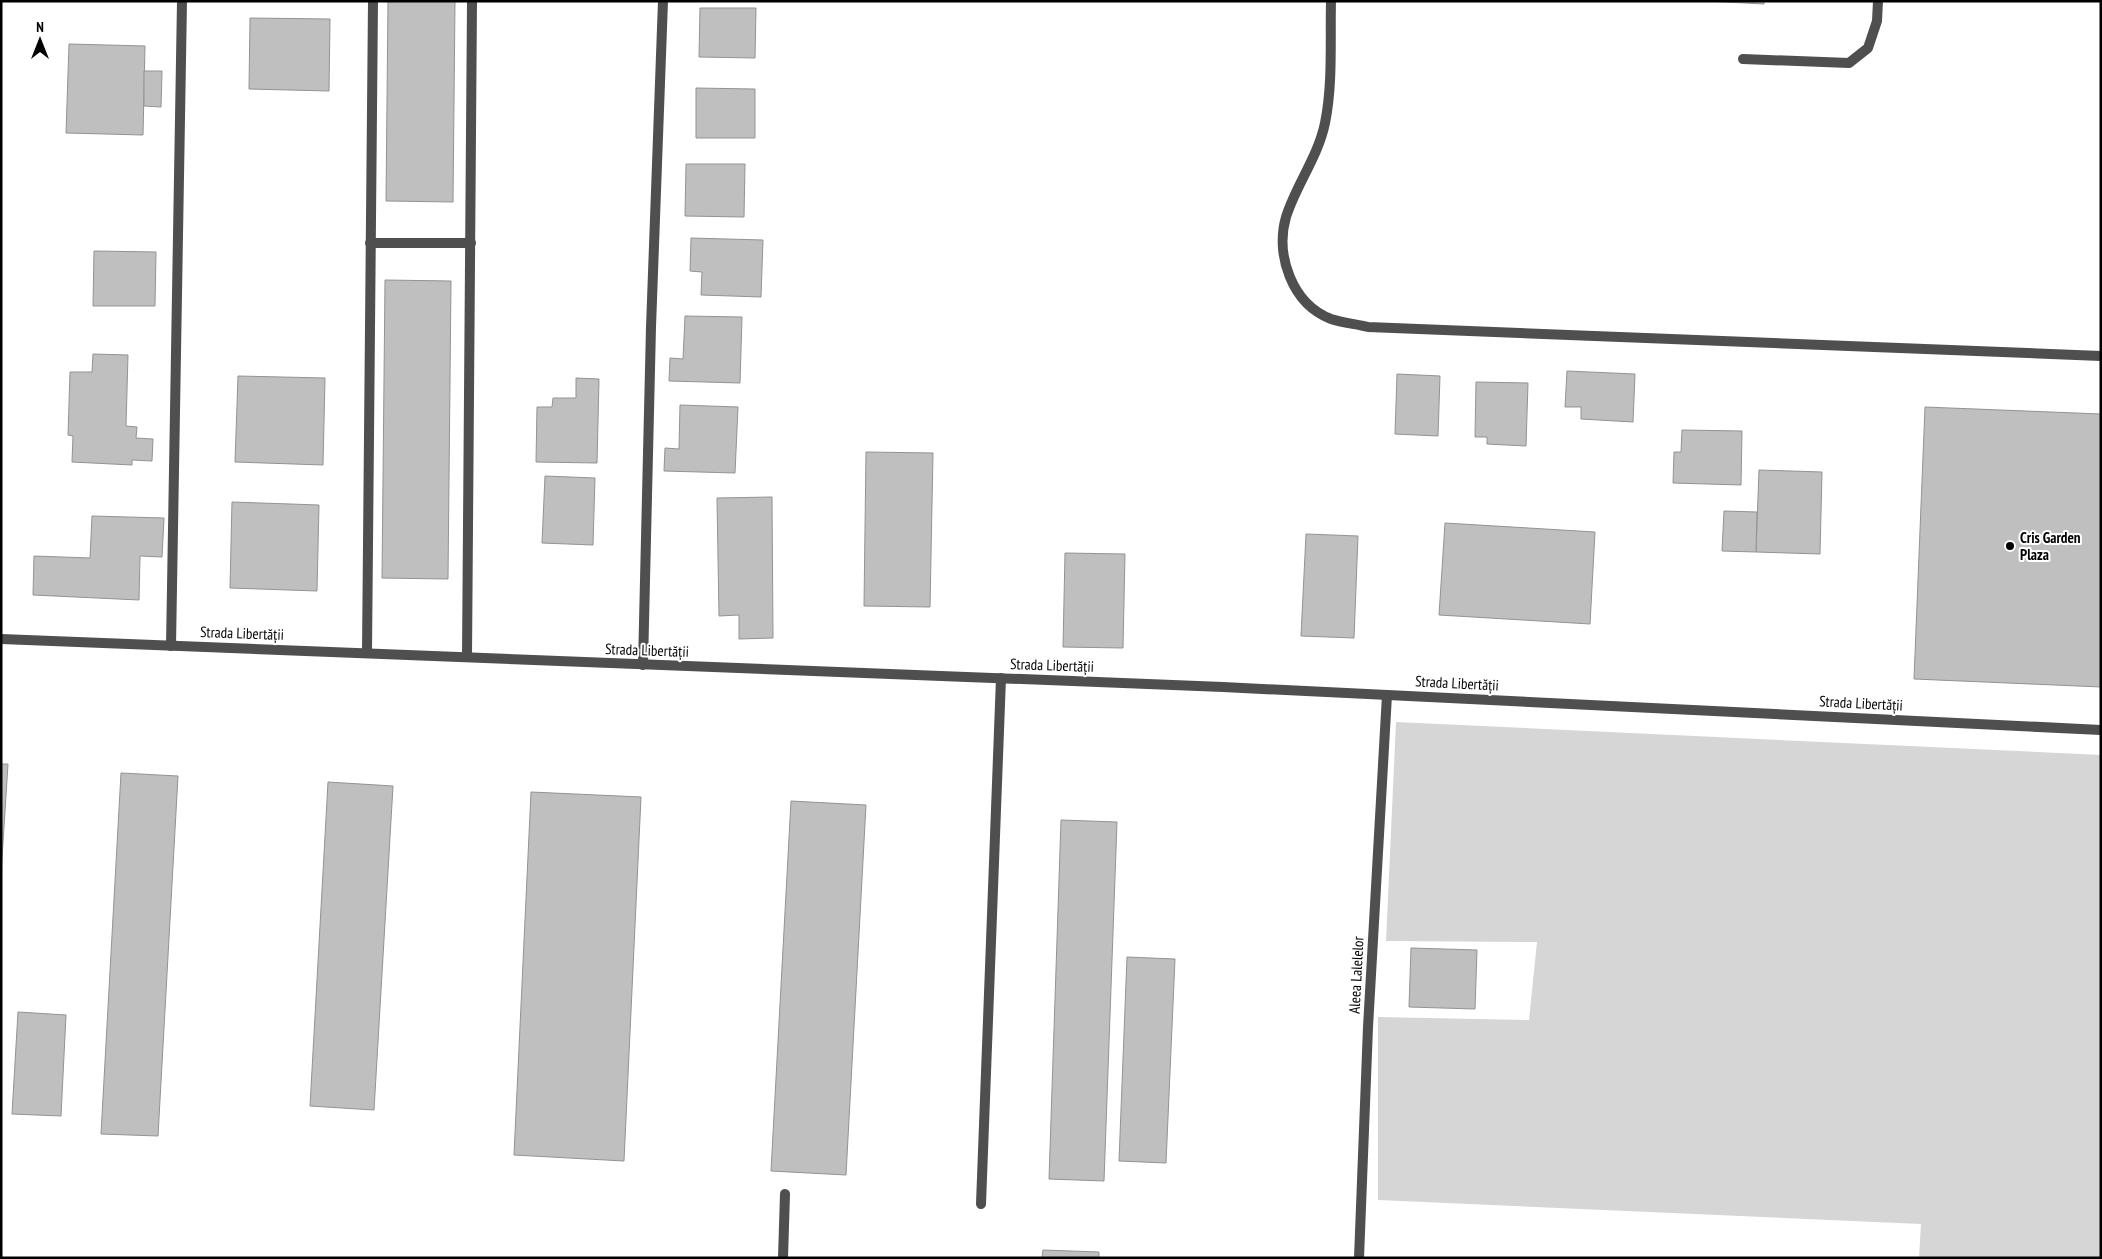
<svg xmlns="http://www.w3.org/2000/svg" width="2102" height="1259" font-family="'PT Sans Narrow',sans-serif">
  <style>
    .green { fill: #d6d6d6 }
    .building { fill: #bfbfbf; stroke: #939393 }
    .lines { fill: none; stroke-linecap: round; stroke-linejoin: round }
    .service { stroke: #4f4f4f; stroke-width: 10 }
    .minor { stroke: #4f4f4f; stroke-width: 10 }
    .poi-dot { fill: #000; stroke: #fff; stroke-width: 2 }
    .labels { text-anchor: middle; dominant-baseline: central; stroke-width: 4; stroke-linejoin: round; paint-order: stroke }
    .poi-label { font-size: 15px; font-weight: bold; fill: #000; stroke: #fff; text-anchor: start }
    .street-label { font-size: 15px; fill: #000; stroke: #fff }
  </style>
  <rect width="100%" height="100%" fill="#fff"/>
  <path class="green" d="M1396,722L2101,755V1258H1919L1921,1224L1378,1200V1017L1529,1020L1537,942L1386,941Z"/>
  <g class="building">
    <path d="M388,1H455L453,202L386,201Z"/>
    <path d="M1706,1H1764V4Z"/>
    <path d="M700,8H756L755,58L699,57Z"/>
    <path d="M250,18L330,19L329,91L249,89Z"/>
    <path d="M69,44L145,46L143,135L66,133Z"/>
    <path d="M144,71H162L161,107L144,106Z"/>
    <path d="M696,88L755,89V138H696Z"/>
    <path d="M686,164H745L744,217L685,216Z"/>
    <path d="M691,238L763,240L761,297L701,295L702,272L690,271Z"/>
    <path d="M94,251L156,252L155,306H93Z"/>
    <path d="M385,280L451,281L448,579L382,578Z"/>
    <path d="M685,316L742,317L740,383L669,381L670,358L683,359Z"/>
    <path d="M93,354L128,355L126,426L137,427L136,438L153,439L152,461L132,460V465L72,462L73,436L68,435L70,372H92Z"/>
    <path d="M1567,371L1635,374L1633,422L1581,419V407H1565Z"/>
    <path d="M1397,374L1440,376L1438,436L1395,434Z"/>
    <path d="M238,376L325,378L323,465L235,462Z"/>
    <path d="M576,378L599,379L597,463L536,462L537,407H552L553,398H576Z"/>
    <path d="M1476,382L1528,383L1526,446L1487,444V437H1475Z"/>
    <path d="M680,405L738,407L735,473L664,471L665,448L679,449Z"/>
    <path d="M1925,407L2101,414V687L1914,679Z"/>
    <path d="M1682,430L1742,431L1741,485L1673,483L1674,452H1681Z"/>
    <path d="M866,452L933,453L930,607L864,606Z"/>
    <path d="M1759,470L1822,472L1820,554L1756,552Z"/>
    <path d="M545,476L595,478L593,545L542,543Z"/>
    <path d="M772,497L773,638L739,639V615L719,616L717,498Z"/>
    <path d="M232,502L319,505L317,591L230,588Z"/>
    <path d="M1724,511L1757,512L1756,552L1722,551Z"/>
    <path d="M92,516L164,518L162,557L140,556L139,600L33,595L34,556L90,558Z"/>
    <path d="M1445,523L1595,532L1590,624L1439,615Z"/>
    <path d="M1306,534L1358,536L1354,638L1301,636Z"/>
    <path d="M1065,553L1125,554L1123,648L1063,647Z"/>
    <path d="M1,764H8L1,874Z"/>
    <path d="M121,773L178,776L158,1136L101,1134Z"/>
    <path d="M328,782L393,786L374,1110L310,1106Z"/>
    <path d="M531,792L641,797L624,1161L514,1155Z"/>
    <path d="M791,801L866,805L846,1175L771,1171Z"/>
    <path d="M1061,820L1117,822L1104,1181L1049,1179Z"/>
    <path d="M1411,948L1477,950L1475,1009L1409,1007Z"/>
    <path d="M1127,957L1175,959L1166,1163L1119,1161Z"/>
    <path d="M18,1012L66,1015L61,1116L12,1114Z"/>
    <path d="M1043,1250L1099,1252V1258H1042Z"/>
  </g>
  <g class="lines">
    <g class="service">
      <path d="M1331,1C1330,41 1333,84 1325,123C1318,157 1296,185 1286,217C1275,255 1292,304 1331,319C1343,323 1357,324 1368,327L2101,356"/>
      <path d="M1743,59L1849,63L1868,48L1877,21L1878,1"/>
      <path d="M370,243H471"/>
      <path d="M367,653L373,1"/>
      <path d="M467,657L472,1"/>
      <path d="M981,1204L1001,678"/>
    </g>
    <g class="minor">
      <path d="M1,639L1223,687L2101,730"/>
      <path d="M171,646L182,1"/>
      <path d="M643,665L651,327L663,1"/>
      <path d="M783,1258L785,1194"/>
      <path d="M1359,1258L1368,1027L1387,695"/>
    </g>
  </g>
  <circle class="poi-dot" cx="2010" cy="546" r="5"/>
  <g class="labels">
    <g class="poi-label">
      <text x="2020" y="537">Cris Garden<tspan x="2020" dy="17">Plaza</tspan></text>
    </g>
    <g class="street-label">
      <text transform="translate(242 633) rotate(2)">Strada Libertății</text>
      <text transform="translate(647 650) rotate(2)">Strada Libertății</text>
      <text transform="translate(1052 665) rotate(2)">Strada Libertății</text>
      <text transform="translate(1457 683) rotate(3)">Strada Libertății</text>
      <text transform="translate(1861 703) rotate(3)">Strada Libertății</text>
      <text transform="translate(1356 975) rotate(-87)">Aleea Lalelelor</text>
    </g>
  </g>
  <rect width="2102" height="1259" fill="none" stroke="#000000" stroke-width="5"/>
  <g transform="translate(40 40)" stroke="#ffffff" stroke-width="4" paint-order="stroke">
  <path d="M0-4L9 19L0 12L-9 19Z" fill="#000000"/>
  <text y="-8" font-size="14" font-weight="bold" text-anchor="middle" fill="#000000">N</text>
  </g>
</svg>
